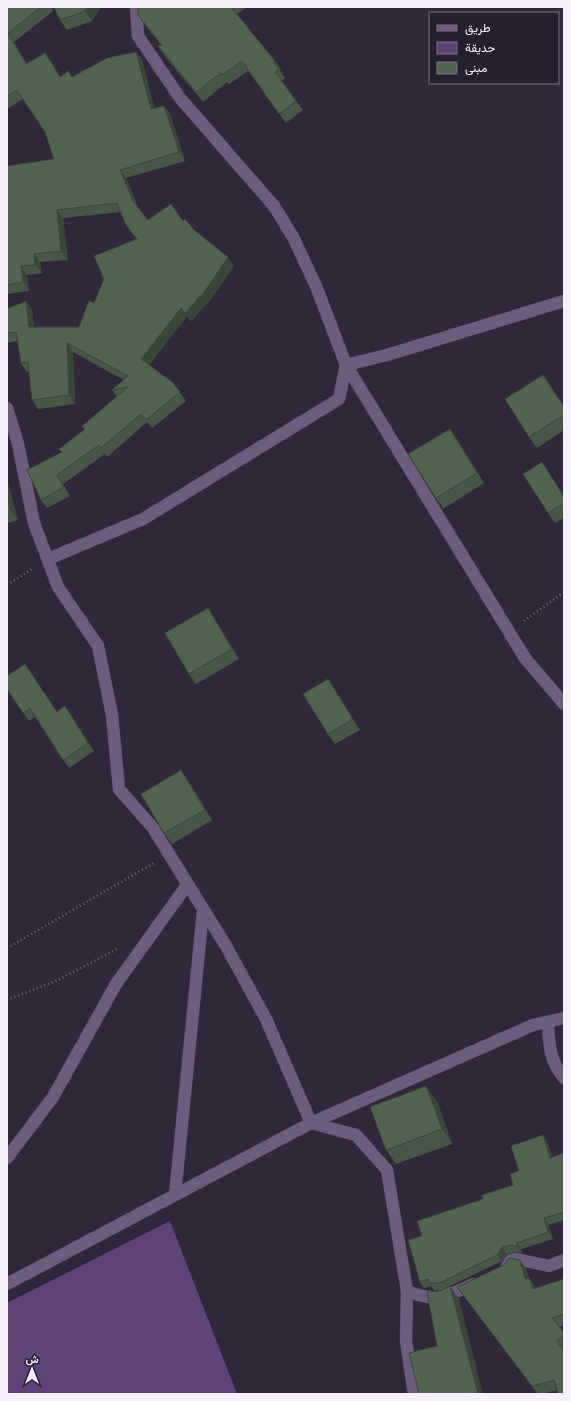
<svg xmlns="http://www.w3.org/2000/svg" width="571" height="1401" font-family="'PT Sans Narrow',Vazirmatn,sans-serif">
  <style>
    .green { fill: #5e4478 }
    .lines { fill: none; stroke-linecap: round; stroke-linejoin: round }
    .minor-casing { stroke: #4d4356; stroke-width: 13 }
    .path { stroke: #6f6678; stroke-width: 2.5; stroke-dasharray: 1 3; stroke-linecap: butt }
    .minor { stroke: #6c5c7d; stroke-width: 12 }
    .wall { fill: #475646 }
    .shaded-wall { fill: #394639 }
    .building { fill: #526451; stroke: #394639 }
  </style>
  <rect width="100%" height="100%" fill="#31273b"/>
  <path class="green" d="M170,1221L237,1394H7V1303Z"/>
  <g class="lines">
    <defs>
      <g id="minor">
        <path d="M136,7L138,36L180,98L274,206L293,237L316,286L346,365L525,658L564,704"/>
        <path d="M346,365L387,355L564,301"/>
        <path d="M7,408L18,444L34,523L58,587L98,646L112,715L119,789L153,828L226,946L266,1019L311,1123L356,1135L387,1170L407,1291L406,1341L414,1394"/>
        <path d="M48,559L143,519L339,399L346,365"/>
        <path d="M548,1022C549,1044 549,1060 564,1078"/>
        <path d="M7,1158L53,1097L116,984L187,885"/>
        <path d="M175,1195L203,911"/>
        <path d="M507,1266L511,1260L516,1259L549,1266L564,1260"/>
        <path d="M7,1284L311,1123L533,1025L564,1018"/>
        <path d="M407,1291C435,1303 447,1296 474,1284"/>
      </g>
    </defs>
    <use href="#minor" class="minor-casing"/>
    <g class="path">
      <path d="M7,585L32,569"/>
      <path d="M524,621L564,592"/>
      <path d="M7,948L154,863"/>
      <path d="M7,1000L56,981L119,948"/>
    </g>
    <use href="#minor" class="minor"/>
  </g>
  <g class="wall">
    <path d="M7,7H51L53,11L14,42L27,64L51,61L60,76L72,77L142,60L154,108L164,106L170,114L185,161L126,178L138,207L148,220L183,221L194,230L234,266L211,299L191,321L187,316L149,365L172,382L186,401L152,428L147,422L107,457L105,454L63,484L70,496L47,508L41,500L62,452L85,429L82,426L117,397L112,390L124,380L73,352L75,404L38,409L32,400L29,371L27,372L21,363L18,341L7,343V309L26,301L32,310L34,327H79L137,239L126,225L121,212L63,218L68,260L40,262L42,273L27,275L29,291L7,294V166L54,159L45,132L23,99L7,109Z"/>
    <path d="M54,7H101L92,21L67,30L60,20Z"/>
    <path d="M141,7H247L237,14L275,61L281,70L280,71L285,78L282,81L303,110L286,123L248,71L229,84L227,82L203,102L164,55L158,46L161,45L145,25L138,15Z"/>
    <path d="M543,375L564,406V430L537,448L529,437Z"/>
    <path d="M450,429L457,439L484,483L443,509L436,498Z"/>
    <path d="M542,462L564,496V518L555,523L548,513Z"/>
    <path d="M7,480L18,520L7,523Z"/>
    <path d="M208,608L215,619L239,659L196,684L189,674Z"/>
    <path d="M7,689L57,711L65,706L94,751L69,768L35,717L29,721Z"/>
    <path d="M335,690L360,730L335,744L328,734Z"/>
    <path d="M188,780L212,820L172,844L164,833Z"/>
    <path d="M437,1101L452,1144L396,1164L386,1150Z"/>
    <path d="M543,1135L547,1142L552,1157L564,1153V1220L548,1225L553,1239L521,1249L522,1253L515,1252L507,1254L502,1261L450,1286L459,1299L437,1346L440,1291L442,1290H434L431,1286L424,1288L420,1282L422,1236L483,1199L513,1185L519,1171Z"/>
    <path d="M520,1260L526,1269L529,1278L536,1288L564,1279V1325L559,1327L564,1333V1349L563,1350L557,1390L542,1394H538L457,1287Z"/>
  </g>
  <g class="shaded-wall">
    <path d="M87,7H101L92,21L85,11Z"/>
    <path d="M8,33L14,42L32,73L26,64Z"/>
    <path d="M136,52L142,60L157,118L151,109Z"/>
    <path d="M45,53L51,61L66,85L60,77Z"/>
    <path d="M164,106L170,114L185,161L179,152Z"/>
    <path d="M120,170L126,178L139,210L133,201Z"/>
    <path d="M57,210L63,218L68,260L61,251Z"/>
    <path d="M34,254L40,262L42,273L35,265Z"/>
    <path d="M228,257L234,266L211,299L191,321L185,313Z"/>
    <path d="M21,266L27,275L29,291L23,282Z"/>
    <path d="M26,301L32,310L35,336L29,327Z"/>
    <path d="M181,308L187,316L147,368L141,359Z"/>
    <path d="M67,343L73,352L75,404L69,395Z"/>
    <path d="M450,429L457,439L484,483L477,473Z"/>
    <path d="M542,462L564,496V497Z"/>
    <path d="M7,480L18,520L10,510L7,497Z"/>
    <path d="M208,608L215,619L239,659L232,649Z"/>
    <path d="M65,706L71,714L94,751L88,743Z"/>
    <path d="M181,770L188,780L212,820L205,810Z"/>
    <path d="M426,1086L437,1101L452,1144L442,1129Z"/>
    <path d="M543,1135L547,1142L555,1165L550,1158Z"/>
    <path d="M544,1218L548,1225L553,1239L548,1232Z"/>
    <path d="M517,1243L521,1249L522,1253L517,1246Z"/>
    <path d="M502,1247L507,1254L502,1261L497,1255Z"/>
    <path d="M520,1260L526,1269L531,1288L525,1279Z"/>
    <path d="M529,1278L535,1287L539,1298L533,1289Z"/>
    <path d="M450,1286L459,1299L483,1394H478Z"/>
  </g>
  <g class="building">
    <path d="M7,7H41L8,33L26,64L45,53L60,77L68,71L72,77L107,58L136,52L151,109L164,106L179,152L120,170L133,201L148,220L171,204L183,221L185,219L194,230L228,257L205,291L185,313L181,308L141,359L172,382L180,392L146,420L141,414L101,448L99,445L57,475L64,487L41,500L27,470L62,452L59,449L85,429L82,426L128,387L112,390L128,376L67,343L69,395L32,400L28,362L21,363L16,332L7,333V309L26,301L29,327H79L89,301L94,303L104,279L94,256L137,239L126,225L117,203L57,210L61,251L34,254L35,265L21,266L23,282L7,285V166L54,159L45,132L17,90L7,96Z"/>
    <path d="M54,7H87L85,11L60,20Z"/>
    <path d="M141,7H231L275,61L273,62L279,69L275,72L296,101L279,114L242,61L222,75L221,73L196,92L158,46L162,45L138,15V9Z"/>
    <path d="M543,375L564,407V415L529,437L505,399Z"/>
    <path d="M450,429L477,473L436,498L408,454Z"/>
    <path d="M542,462L564,497V503L548,513L523,474Z"/>
    <path d="M7,497L10,510L7,511Z"/>
    <path d="M208,608L232,649L189,674L165,633Z"/>
    <path d="M25,664L57,712L65,706L88,743L63,760L30,708L23,713L7,689V676Z"/>
    <path d="M328,679L353,719L328,734L303,694Z"/>
    <path d="M181,770L205,810L164,833L141,794Z"/>
    <path d="M426,1086L442,1129L386,1150L370,1107Z"/>
    <path d="M543,1135L550,1158L564,1153V1212L544,1218L548,1232L517,1243V1246L510,1245L502,1247L497,1255L440,1283H429L428,1279L420,1282L408,1240L422,1236L417,1221L483,1199L482,1195L513,1185L510,1174L519,1171L511,1146Z"/>
    <path d="M509,1258L520,1260L525,1279L529,1278L533,1289L564,1279V1314L552,1318L564,1333V1335L557,1341L564,1351V1394H558L554,1380L532,1386L457,1287L504,1265Z"/>
    <path d="M450,1286L478,1394H419L409,1353L437,1346L427,1292L440,1291Z"/>
  </g>
  <rect width="571" height="1401" fill="none" stroke="#f6f0fd" stroke-width="16"/>
  <rect x="429" y="12" width="130" height="72" fill="#271e30" stroke="#7a7282"/>
  <rect x="437" y="25" width="20" height="6" fill="#6c5c7d" stroke="#7a7282"/>
  <text x="465" y="32" font-size="12" fill="#f6f0fd">طريق</text>
  <rect x="437" y="42" width="20" height="12" fill="#5e4478" stroke="#7a7282"/>
  <text x="465" y="52" font-size="12" fill="#f6f0fd">حديقة</text>
  <rect x="437" y="62" width="20" height="12" fill="#526451" stroke="#7a7282"/>
  <text x="465" y="72" font-size="12" fill="#f6f0fd">مبنى</text>
  <g transform="translate(32 1369)" stroke="#271e30" stroke-width="3" paint-order="stroke">
  <path d="M0-3L7 15L0 10L-7 15Z" fill="#f6f0fd"/>
  <text y="-6" font-size="11" font-weight="bold" text-anchor="middle" fill="#f6f0fd">ش</text>
  </g>
</svg>
